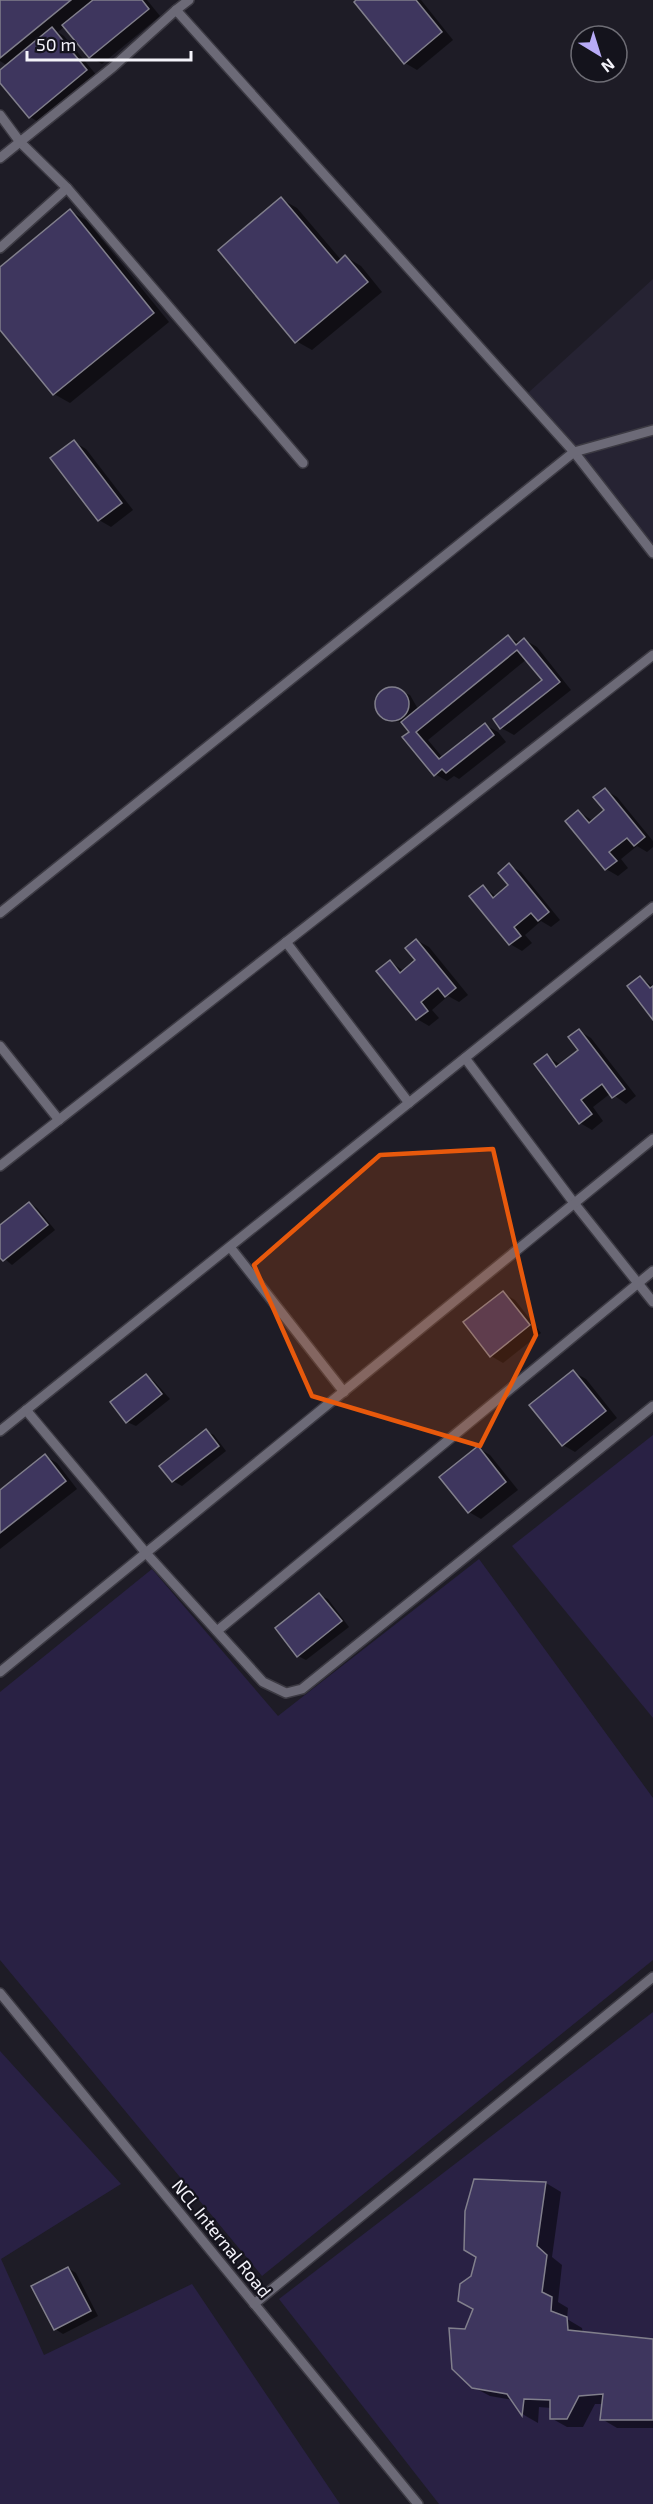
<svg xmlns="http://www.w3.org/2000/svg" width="653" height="2504" font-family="'Exo 2',sans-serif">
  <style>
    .built { fill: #262333 }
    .green { fill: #292144 }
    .shadow { fill: #0007 }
    .building { fill: #3e365e; stroke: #817f8c; stroke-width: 1.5 }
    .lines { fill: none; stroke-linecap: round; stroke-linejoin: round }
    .lane-casing { stroke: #3c3a43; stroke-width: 12 }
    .lane { stroke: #6c6a77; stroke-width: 9 }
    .marked { fill: #e8590c; fill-opacity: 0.2; stroke: #e8590c; stroke-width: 4.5; stroke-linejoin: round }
    .labels { text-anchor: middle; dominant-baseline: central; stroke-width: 4.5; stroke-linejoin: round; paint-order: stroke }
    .street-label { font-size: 18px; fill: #f4f3fa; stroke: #14131c }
  </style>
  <rect width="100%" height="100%" fill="#1e1c26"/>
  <path class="built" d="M653,279V552L528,393Z"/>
  <g class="green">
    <path d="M653,1435V1718L512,1546Z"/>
    <path d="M479,1559L653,1798V1960L262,2276L0,1960V1692L152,1569L278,1716Z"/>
    <path d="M653,2012V2504H439L279,2299Z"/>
    <path d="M0,2051L121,2184L1,2259L44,2355L192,2284L340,2504H0Z"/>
  </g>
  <g class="shadow">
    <path d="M0,0H147L160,16L102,64L90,57L65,26L58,32L64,36L98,77L42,124L30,117L0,80V72L8,66L0,61Z"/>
    <path d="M359,0H421L453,40L417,70L405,63Z"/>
    <path d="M281,199L297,208L342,261L346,257L361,266L382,292L312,350L296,341Z"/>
    <path d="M70,211L86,220L169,322L70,403L54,394L0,327V269Z"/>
    <path d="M74,442L86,449L133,510L111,527L99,520Z"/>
    <path d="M508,637L520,643L525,640L537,647L571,690L514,735L501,728L544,680L527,659L428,740L443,758L485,725L498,732L506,742L459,779L454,776L447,781L435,774L405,724L382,716L377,701L382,692L391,688L410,695L418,709Z"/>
    <path d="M605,790L617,797L653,841V847L647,852L637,846L621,859L628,868L618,876L606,869L579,812L593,821L606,811Z"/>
    <path d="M509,865L521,872L560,920L551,927L541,921L525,935L532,943L522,951L510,944L471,897L483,887L497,897L510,885Z"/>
    <path d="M416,940L429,947L468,995L459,1002L448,996L432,1010L439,1018L429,1026L417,1019L378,972L390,962L404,971L417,961Z"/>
    <path d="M640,978L653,986V1018Z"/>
    <path d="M579,1031L591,1038L636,1096L626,1104L611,1093L593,1107L603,1121L592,1130L580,1123L547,1056L561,1065L580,1050Z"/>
    <path d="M29,1203L37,1208L55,1230L12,1265L0,1255V1227Z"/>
    <path d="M503,1293L515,1300L541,1333L503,1363L491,1356Z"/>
    <path d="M573,1372L586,1379L617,1418L575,1452L563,1445Z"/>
    <path d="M146,1376L154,1381L170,1399L136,1426L127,1422Z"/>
    <path d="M206,1431L214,1435L226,1451L182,1486L173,1481L161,1466Z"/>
    <path d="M478,1448L490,1455L518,1490L481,1519L469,1512Z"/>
    <path d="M45,1456L57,1463L77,1489L0,1549V1492Z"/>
    <path d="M319,1595L328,1599L349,1627L306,1660L298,1656Z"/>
    <path d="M546,2183L561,2192L552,2257L562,2265L558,2302L568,2308L567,2319L582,2328L583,2334L653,2341V2428H617L602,2419L603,2404H595L583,2427H567L551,2418V2408L539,2407L538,2423L524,2415L513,2400L490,2396L473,2387L466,2331L475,2309L472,2277Z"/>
    <path d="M68,2268L76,2273L98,2316L63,2334L55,2329Z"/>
  </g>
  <g class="building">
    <path d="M0,0H71L0,58Z"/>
    <path d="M93,0H142L149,9L89,58L62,25Z"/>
    <path d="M356,0H416L442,32L404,64L354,2Z"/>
    <path d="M52,27L87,70L29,118L0,83V70Z"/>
    <path d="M281,197L337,263L345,255L368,282L295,343L218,250Z"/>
    <path d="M70,209L154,313L53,395L0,330V267Z"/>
    <path d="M74,440L122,503L98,521L50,458Z"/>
    <path d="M508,635L516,645L524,638L560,682L500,729L493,719L542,680L517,650L416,732L439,759L485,723L494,735L446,773L442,769L434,776L402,737L409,732L401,722Z"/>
    <circle cx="392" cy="704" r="17"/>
    <path d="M605,788L645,837L634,846L627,838L609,852L617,861L605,870L565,821L578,810L589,823L604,810L593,797Z"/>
    <path d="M509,863L549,912L538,921L531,913L514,927L521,936L509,945L469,896L483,885L493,898L508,885L498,873Z"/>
    <path d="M416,939L456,988L445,997L438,988L421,1002L428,1011L416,1020L376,971L390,960L400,973L415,960L405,948Z"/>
    <path d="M640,976L650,988L653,986V1020L627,986Z"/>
    <path d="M579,1029L625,1089L612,1098L602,1084L581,1100L592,1114L579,1124L534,1064L547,1054L556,1067L578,1050L568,1037Z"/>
    <path d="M29,1202L48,1225L3,1261L0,1258V1225Z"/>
    <path d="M503,1291L530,1325L490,1357L463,1322Z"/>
    <path d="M573,1370L606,1411L562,1446L529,1405Z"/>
    <path d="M146,1374L162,1394L126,1423L110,1402Z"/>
    <path d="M206,1429L219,1446L172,1482L159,1466Z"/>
    <path d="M478,1446L506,1482L468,1513L439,1477Z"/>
    <path d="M45,1454L66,1481L0,1533V1490Z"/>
    <path d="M319,1593L342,1621L297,1657L275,1628Z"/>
    <path d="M474,2179L546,2182L537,2246L547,2255L542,2292L552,2297L551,2311L567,2317L568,2330L653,2339V2420H600L603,2394L579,2396L567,2419H550V2400L524,2399L522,2416L507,2394L472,2388L452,2369L449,2328L465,2329L473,2309L458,2301L460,2284L471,2276L476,2257L464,2250L465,2211Z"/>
    <path d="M68,2267L91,2311L54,2330L31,2286Z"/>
  </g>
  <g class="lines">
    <defs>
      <g id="lane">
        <path d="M176,10L189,0"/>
        <path d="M0,115L20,142L67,188L0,248"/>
        <path d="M0,158L113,67L176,10L574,452L653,553"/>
        <path d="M67,188L303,463"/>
        <path d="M0,913L574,452L653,430"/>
        <path d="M286,942L409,1103"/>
        <path d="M0,1046L59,1120"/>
        <path d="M465,1058L574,1203L653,1302"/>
        <path d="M0,1166L653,655"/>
        <path d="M230,1247L344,1392"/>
        <path d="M26,1410L146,1553L263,1682L286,1693L302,1689L653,1406"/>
        <path d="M0,1431L653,907"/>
        <path d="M217,1631L653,1271"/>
        <path d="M0,1672L653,1139"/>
        <path d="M0,1993L418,2504"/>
        <path d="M254,2304L653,1977"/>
      </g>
    </defs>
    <use href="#lane" class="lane-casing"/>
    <use href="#lane" class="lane"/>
  </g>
  <path class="marked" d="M493,1149L536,1335L480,1446L312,1396L254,1265L380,1155Z"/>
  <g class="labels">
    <g class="street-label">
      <text transform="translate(222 2238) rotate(51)">NCL Internal Road</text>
    </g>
  </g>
  <g transform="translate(599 54) rotate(142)"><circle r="28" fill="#14131c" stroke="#6e6d75" stroke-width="1.5"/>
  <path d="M0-4.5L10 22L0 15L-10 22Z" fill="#b8abf7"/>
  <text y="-9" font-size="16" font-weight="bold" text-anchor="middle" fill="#f4f3fa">N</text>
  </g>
  <path d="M27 51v9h164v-9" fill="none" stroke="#f4f3fa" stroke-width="3"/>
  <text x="36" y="51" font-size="18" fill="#f4f3fa" stroke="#14131c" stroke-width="4.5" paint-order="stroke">50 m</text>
</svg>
